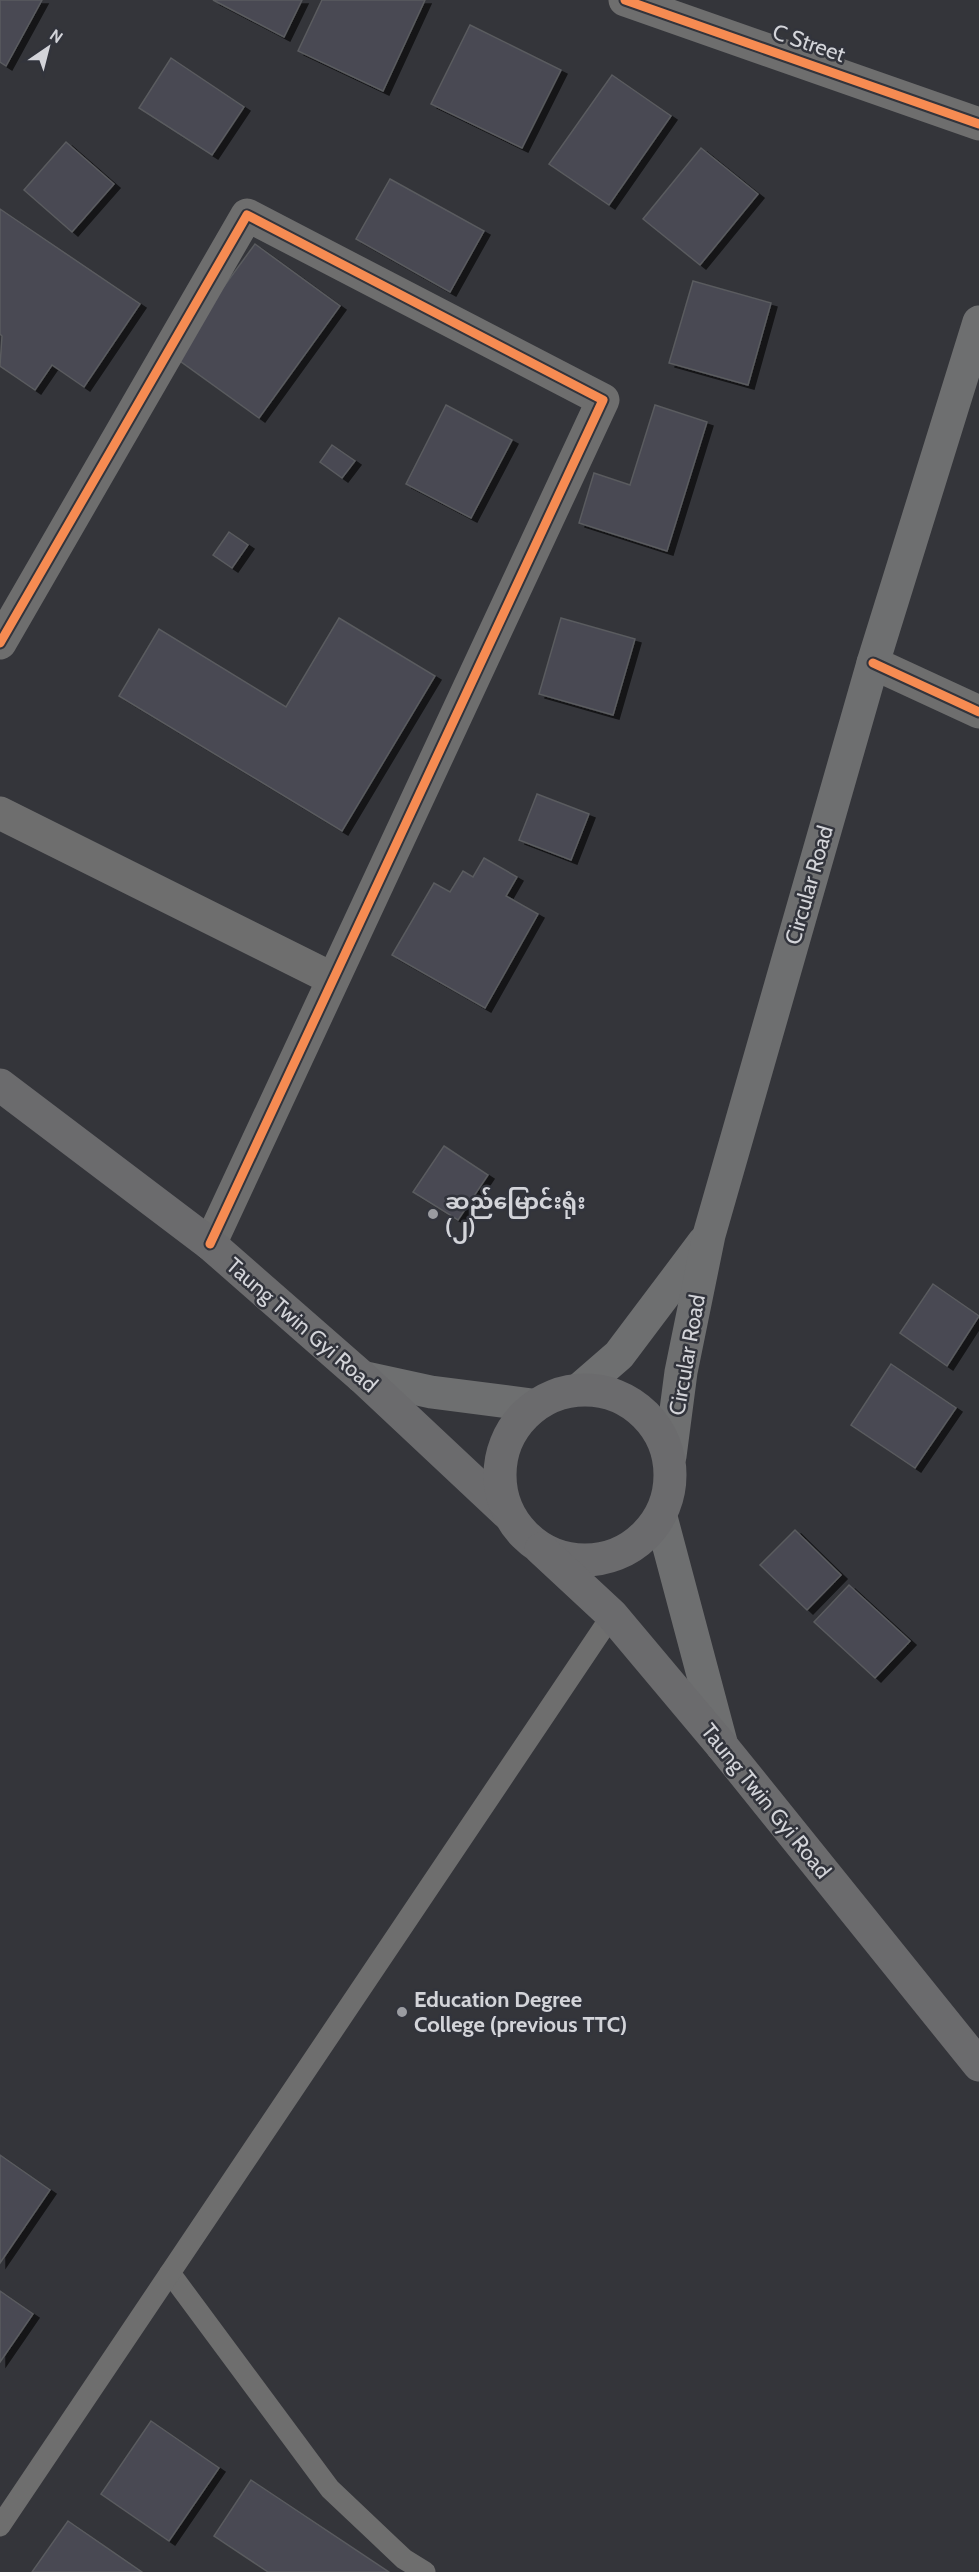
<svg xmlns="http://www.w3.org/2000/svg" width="979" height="2572" font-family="Cabin,'Noto Sans Myanmar',sans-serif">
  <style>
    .building { fill: #484953; stroke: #5a5b5f; stroke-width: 1.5; filter: url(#shadow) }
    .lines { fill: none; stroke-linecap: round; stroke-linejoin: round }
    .lane { stroke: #6e6e6e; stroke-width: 21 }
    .street { stroke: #6e6e6e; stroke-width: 33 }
    .primary { stroke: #6e6f70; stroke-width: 33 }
    .highway { stroke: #6b6b6d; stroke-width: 33 }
    .cycleway-casing { stroke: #32343c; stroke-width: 13 }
    .cycleway { stroke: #f68b52; stroke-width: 9 }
    .poi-dot { fill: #9b9ca1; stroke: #32343c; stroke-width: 2 }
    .labels { text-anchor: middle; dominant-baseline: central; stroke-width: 5; stroke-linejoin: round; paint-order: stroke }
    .street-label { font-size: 22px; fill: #d3d4d9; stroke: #32343c }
    .poi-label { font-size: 22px; font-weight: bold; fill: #d3d4d9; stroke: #32343c; text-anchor: start }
  </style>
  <defs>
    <filter id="shadow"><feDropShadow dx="6" dy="4" stdDeviation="0" flood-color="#0009"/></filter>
  </defs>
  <rect width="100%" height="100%" fill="#34353a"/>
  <g class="building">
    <path d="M0,0H42L6,66L0,62Z"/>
    <path d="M213,0H302L284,37Z"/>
    <path d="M322,0H425L383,91L298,51Z"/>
    <path d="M470,25L561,70L522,148L431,104Z"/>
    <path d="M171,58L244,107L212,155L139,108Z"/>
    <path d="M612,75L671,116L609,205L549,164Z"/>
    <path d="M66,142L114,184L72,232L24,190Z"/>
    <path d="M701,148L758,194L700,265L643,219Z"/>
    <path d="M390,179L484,231L450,292L356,239Z"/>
    <path d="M0,209L140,304L84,387L52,365L35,390L0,366L2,336L0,334Z"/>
    <path d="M255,244L340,306L259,418L173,356Z"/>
    <path d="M693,281L771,303L748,385L669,363Z"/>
    <path d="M446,405L512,440L471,518L406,484Z"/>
    <path d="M655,405L707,422L667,551L579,523L594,473L630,485Z"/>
    <path d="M332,445L355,461L342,478L320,462Z"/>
    <path d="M229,532L248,545L232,568L213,555Z"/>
    <path d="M339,618L435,676L342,831L119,696L159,629L286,707Z"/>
    <path d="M561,618L635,639L613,715L539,694Z"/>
    <path d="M537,794L589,814L571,860L519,840Z"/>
    <path d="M484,858L517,877L506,896L538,914L485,1008L392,955L434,883L450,892L463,871L473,877Z"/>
    <path d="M444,1146L488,1175L458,1220L413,1192Z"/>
    <path d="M933,1284L979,1316L947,1366L900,1333Z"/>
    <path d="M891,1364L956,1408L915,1468L851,1425Z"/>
    <path d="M795,1530L841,1575L807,1610L760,1565Z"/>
    <path d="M849,1585L910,1641L875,1678L814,1622Z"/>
    <path d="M0,2155L50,2190L0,2263Z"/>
    <path d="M0,2291L33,2314L0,2362Z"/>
    <path d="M151,2421L219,2468L169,2541L101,2494Z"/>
    <path d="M251,2480L389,2572H268L214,2536Z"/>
    <path d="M68,2521L142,2572H32Z"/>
  </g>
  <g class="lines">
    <g class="lane">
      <path d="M170,2273L330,2489L404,2559L425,2572"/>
      <path d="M0,2526L612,1615"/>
    </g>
    <g class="street">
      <path d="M625,0L979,124"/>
      <path d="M0,643L247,215L603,400L210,1244"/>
      <path d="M873,663L979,712"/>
      <path d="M0,813L333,979"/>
    </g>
    <g class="primary">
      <path d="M362,1377L431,1392L532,1405"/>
      <path d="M581,1388L619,1355L704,1242"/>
      <path d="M670,1456L681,1372L709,1235L873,663L979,322"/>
      <path d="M661,1517L722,1746"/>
    </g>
    <g class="highway">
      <path d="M0,1085L210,1244L362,1377L507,1513"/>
      <circle cx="585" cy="1475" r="85"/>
      <path d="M541,1549L612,1615L722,1746L979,2065"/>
    </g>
    <defs>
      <g id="cycleway">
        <path d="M625,0L979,124"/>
        <path d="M0,643L247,215L603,400L210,1244"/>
        <path d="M873,663L979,712"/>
      </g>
    </defs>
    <use href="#cycleway" class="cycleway-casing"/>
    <use href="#cycleway" class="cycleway"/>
  </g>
  <g class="poi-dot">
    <circle cx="433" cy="1214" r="6"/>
    <circle cx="402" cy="2012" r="6"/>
  </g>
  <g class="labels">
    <g class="street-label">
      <text transform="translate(809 43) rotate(19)">C Street</text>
      <text transform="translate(809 885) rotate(-74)">Circular Road</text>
      <text transform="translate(302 1325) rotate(41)">Taung Twin Gyi Road</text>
      <text transform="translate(687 1355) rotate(-80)">Circular Road</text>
      <text transform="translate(766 1801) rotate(51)">Taung Twin Gyi Road</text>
    </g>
    <g class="poi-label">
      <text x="445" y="1201">ဆည်မြောင်းရုံး<tspan x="445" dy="25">(၂)</tspan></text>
      <text x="414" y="1999">Education Degree<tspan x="414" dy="25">College (previous TTC)</tspan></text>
    </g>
  </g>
  <g transform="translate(48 48) rotate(35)" stroke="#32343c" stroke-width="4.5" paint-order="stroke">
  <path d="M0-4.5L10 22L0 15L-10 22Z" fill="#d3d4d9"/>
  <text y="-9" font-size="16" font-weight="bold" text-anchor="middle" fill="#d3d4d9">N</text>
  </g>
</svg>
